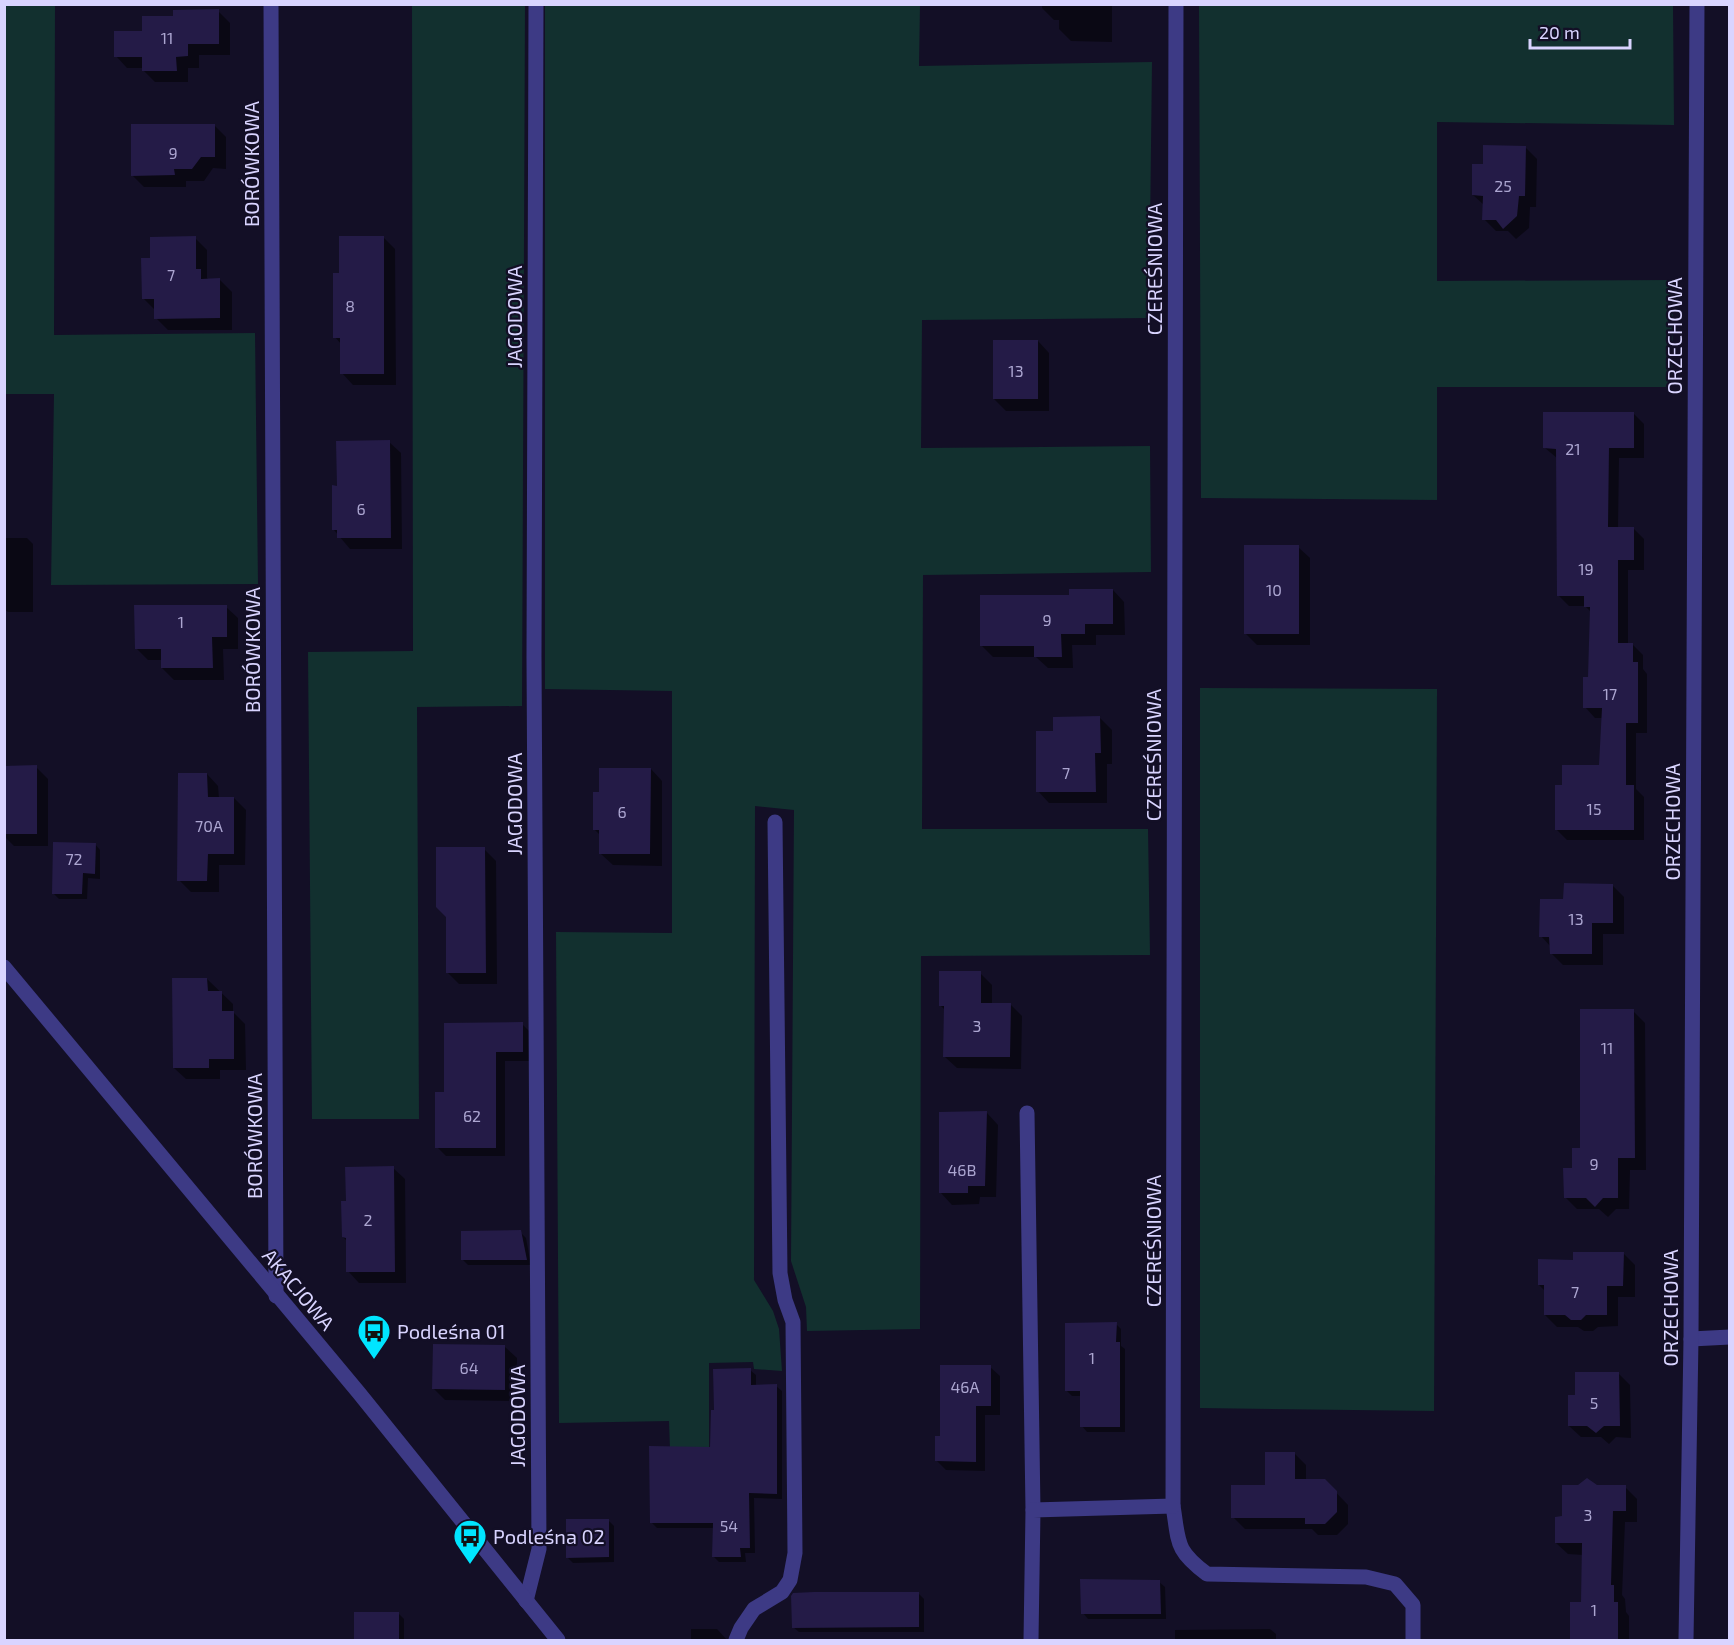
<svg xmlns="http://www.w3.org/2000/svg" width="1734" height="1645" font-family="'Exo 2',sans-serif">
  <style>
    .green { fill: #12302f }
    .shadow { fill: #0007 }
    .building { fill: #241b47 }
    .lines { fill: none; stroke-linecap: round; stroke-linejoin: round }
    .service { stroke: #3d3a85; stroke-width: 15 }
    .minor { stroke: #3d3a85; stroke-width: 15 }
    .tertiary { stroke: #3d3a85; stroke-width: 15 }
    .labels { text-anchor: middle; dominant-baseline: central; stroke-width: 4.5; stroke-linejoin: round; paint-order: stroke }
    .number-label { font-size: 16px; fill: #aca6d1 }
    .street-label { font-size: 20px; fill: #d9d4ff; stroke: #130f26 }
    .poi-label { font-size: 20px; fill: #d9d4ff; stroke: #130f26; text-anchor: start }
  </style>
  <rect width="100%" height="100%" fill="#130f26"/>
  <g class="green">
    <path d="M5,4L55,5L54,335L255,333L258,584L51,585L54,394H5Z"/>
    <path d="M412,5H525L522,706L417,707L419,1119H312L308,652L413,651Z"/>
    <path d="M545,5H920L919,66L1152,62L1149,318L922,320L921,448L1150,446L1151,572L923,575L922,829H1148L1150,955L921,956L920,1329L807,1331L806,1307L791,1261L794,810L755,806L754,1280L773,1311L779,1329L782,1371L754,1369L753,1362L709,1363V1450L670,1449L669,1421L559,1423L556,932L672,933V691L545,689Z"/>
    <path d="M1199,5H1673L1674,125L1437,122V281L1673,280L1672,387H1437V500L1201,498Z"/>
    <path d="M1200,688L1437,689L1434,1411L1200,1408Z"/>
  </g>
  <g class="shadow">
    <path d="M1042,4H1112V42L1071,41L1059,29V20H1054L1042,8Z"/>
    <path d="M218,11L230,23V55H199V68H188V82H155L144,71V68H127L116,56L144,32L174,17Z"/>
    <path d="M214,125L226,137V169L213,168L204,181H186V187H144L132,175Z"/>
    <path d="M1525,147L1537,159L1536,207H1530L1529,228L1516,239L1508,231H1496L1484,219V205L1473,195L1485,165Z"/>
    <path d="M383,237L395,249L396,385H353L342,373L341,344L335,337L341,274Z"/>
    <path d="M195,238L207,250V278L209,280H220L232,292V330H168L156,318V311L143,298L152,259Z"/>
    <path d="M1038,341L1049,353V411H1006L994,399Z"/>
    <path d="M1633,413L1644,424V458H1619L1618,528H1633L1644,539V570H1628V644H1632L1643,655V669L1647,674V733H1636V789L1644,797V840H1567L1556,829L1563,786L1600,767L1603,718H1595L1585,707L1590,679L1591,612L1585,606H1569L1559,596L1557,458L1545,448Z"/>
    <path d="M389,442L401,453L402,549H350L334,530L338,487Z"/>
    <path d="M4,538H27L33,544V612H8L4,609Z"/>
    <path d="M1298,547L1310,558V645H1257L1245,633Z"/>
    <path d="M1113,590L1124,602L1125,635H1096V645H1072L1073,668H1048L1036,657H993L982,646L1070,596Z"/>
    <path d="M226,607L238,618V649H223L224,680H174L162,668V660H148L136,648Z"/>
    <path d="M1100,718L1112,730V764H1107V803H1049L1038,791L1054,733Z"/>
    <path d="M4,767H36L48,779V846H14L4,836Z"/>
    <path d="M651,769L662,781V866L613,865L601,854L600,835L594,829L601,794Z"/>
    <path d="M207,774L218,786L219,798H234L246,810L245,865H219V892H191L179,880Z"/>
    <path d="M95,844L100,850V879L88,878L87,899H59L54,894Z"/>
    <path d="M484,849L496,861L497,984H459L447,972Z"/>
    <path d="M1612,885L1624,897V934H1603V965H1563L1551,953V947L1541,936L1565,900Z"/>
    <path d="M980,973L992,985V1004H1010L1022,1016L1021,1069L957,1068L945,1057V1010L940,1005Z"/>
    <path d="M207,979L233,1004V1012L245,1024L246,1070H220V1079H186L174,1068Z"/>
    <path d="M1633,1011L1645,1023L1646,1170H1630L1629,1209H1616L1608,1217L1599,1209H1577L1565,1197L1573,1170Z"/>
    <path d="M522,1024L531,1033L532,1061H505V1156H446L437,1147L446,1093Z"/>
    <path d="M987,1113L998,1125L996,1197H980L979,1204L952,1205L941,1193Z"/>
    <path d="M393,1168L405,1179L406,1283H359L348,1271L347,1241L343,1237L348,1203Z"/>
    <path d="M520,1232L526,1238L531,1265H468L463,1260Z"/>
    <path d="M1623,1253L1635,1265V1297H1618V1326L1598,1327L1593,1331H1584L1578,1327H1557L1545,1315V1291L1539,1285L1575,1261Z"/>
    <path d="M1116,1324L1121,1329V1346L1125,1349V1432H1087L1082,1426L1081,1396H1072L1066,1390Z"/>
    <path d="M505,1347L517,1358L516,1401L445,1400L433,1388Z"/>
    <path d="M990,1367L1000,1376V1415H985V1471L946,1470L937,1461Z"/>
    <path d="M750,1370L756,1375V1386H776L782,1391V1499L754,1498L755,1553H745L746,1562H719L714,1557V1528H657L651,1522L712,1449L716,1411Z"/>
    <path d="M1618,1373L1630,1385L1631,1438L1616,1437L1609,1444L1601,1437H1581L1569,1426L1577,1396Z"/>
    <path d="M1294,1453L1306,1465V1480H1324L1348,1505V1524L1337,1535H1318L1312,1529H1245L1233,1517L1266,1486Z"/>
    <path d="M1597,1487H1625L1637,1499V1522H1625L1622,1595L1625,1599L1626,1612L1629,1616V1640H1571L1583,1603V1555L1568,1554L1556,1543L1563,1518Z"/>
    <path d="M609,1521L614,1526V1562L573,1563L567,1557Z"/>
    <path d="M1159,1582L1165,1587L1166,1619H1088L1083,1613Z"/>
    <path d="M918,1593L924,1599V1632H799L793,1627Z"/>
    <path d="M399,1614L404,1619V1640H355Z"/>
    <path d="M691,1629H717L727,1640H691Z"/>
    <path d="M1270,1629L1276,1634V1640H1175V1630Z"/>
  </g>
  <g class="building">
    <path d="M219,9V44H188V56L176,57L177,71H142V57H114V31H142V16H173V10Z"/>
    <path d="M131,124H215V157H201L192,169H174L175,175L131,176Z"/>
    <path d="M1483,145L1526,146L1525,196H1519L1517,216L1503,229L1496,220H1482L1483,196L1472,195V164H1483Z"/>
    <path d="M196,236V269H201V279L220,278V318L154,319V299H142L141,258H150V237Z"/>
    <path d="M339,236H384V374H340V338H333V273H339Z"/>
    <rect x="993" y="340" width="45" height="59"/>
    <path d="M1543,412H1634V448H1609L1608,527H1634V560H1618V643H1633V662H1638V723H1626V785H1634V830H1555V785H1562V765H1599L1602,708H1583V677H1588L1590,607H1584V596H1557L1556,449L1543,448Z"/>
    <path d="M390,440L391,538H337V530H332V485L337,486L336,441Z"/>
    <rect x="1244" y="545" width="55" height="89"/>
    <path d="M1069,589H1113V624H1085V634H1061L1062,657H1034V646H980V595H1069Z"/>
    <path d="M134,605H227V637H212L213,668H161V649H135Z"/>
    <path d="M1100,716L1101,753H1095L1096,792H1036V731H1053V717Z"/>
    <path d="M37,765V834H4V766Z"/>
    <path d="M599,768H651L650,854H599V830H593V792H599Z"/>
    <path d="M178,773H207L208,797H234V854H208L207,881H177Z"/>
    <path d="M53,842L96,843L95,874L83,873L82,894H52Z"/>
    <path d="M436,847H485L486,973H446V917L436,907Z"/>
    <path d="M1564,883L1613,884V923H1592V954H1550L1549,937H1539L1540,899H1563Z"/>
    <path d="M939,971H981V1003H1011L1010,1057H943L944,1006H939Z"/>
    <path d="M172,978H207L208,991H222V1011H234V1059H209V1068H173Z"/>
    <path d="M1580,1009H1634L1635,1158H1618V1198H1603L1595,1207L1586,1198H1564L1563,1168H1572V1148H1580Z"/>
    <path d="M523,1022V1052H496V1148H435V1092H444V1023Z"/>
    <path d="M987,1111L985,1186H968V1193H939V1112Z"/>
    <path d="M394,1166L395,1272H346V1238L342,1237L341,1201H346L345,1167Z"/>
    <path d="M521,1230L527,1260H461V1231Z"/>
    <path d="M1573,1252H1624L1623,1286H1607V1315H1586L1581,1320H1571L1565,1315H1544V1285H1538V1259L1573,1260Z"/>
    <path d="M1117,1322L1116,1342H1120V1427H1080V1391H1065V1323Z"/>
    <path d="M433,1344L505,1345V1390L432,1389Z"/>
    <path d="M940,1365H991V1406H976V1462L935,1461V1436H940Z"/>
    <path d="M751,1368V1385L777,1384V1494L749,1493L750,1548H740L741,1557H712L713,1523H650L649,1446L710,1447L711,1410H714L713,1369Z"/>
    <path d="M1575,1372H1619L1620,1426H1604L1596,1433L1587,1426H1568V1395H1575Z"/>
    <path d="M1265,1452H1295V1479H1325L1337,1491V1512L1325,1524H1305V1518H1231V1485H1265Z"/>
    <path d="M1587,1478L1597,1485H1626V1511H1613L1611,1585H1614V1602H1618V1641H1570V1602H1581L1582,1543H1555V1517L1562,1516V1485H1578Z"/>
    <path d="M566,1519H609V1557L566,1558Z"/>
    <path d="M1080,1579L1160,1580L1161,1614H1081Z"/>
    <path d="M814,1592H919V1627L792,1628L791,1596L793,1593Z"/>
    <rect x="354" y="1612" width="45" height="29"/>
  </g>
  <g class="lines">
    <path class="service" d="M736,1640L741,1628L754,1609L782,1592L790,1580L795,1553L793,1322L785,1300L780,1273L775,822"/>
    <g class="minor">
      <path d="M271,4L276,1296"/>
      <path d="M1027,1113L1033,1510"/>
      <path d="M1691,1339L1730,1337"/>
      <path d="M1173,1506C1179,1543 1175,1550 1207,1574L1366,1577L1395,1584L1413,1605V1640"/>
      <path d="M526,1601L539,1549L534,657L536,4"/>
      <path d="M1031,1640L1033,1510L1173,1506L1176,4"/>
      <path d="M1686,1640L1691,1339L1697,4"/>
    </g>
    <path class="tertiary" d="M4,967L359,1393L558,1640"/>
  </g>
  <defs>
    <symbol id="bus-pin" viewBox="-11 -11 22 30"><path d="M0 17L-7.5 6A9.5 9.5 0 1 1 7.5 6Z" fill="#00e5ff" stroke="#130f26"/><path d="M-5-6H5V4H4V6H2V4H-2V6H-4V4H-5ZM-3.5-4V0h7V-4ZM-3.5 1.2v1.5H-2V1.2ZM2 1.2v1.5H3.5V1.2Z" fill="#111"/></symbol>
  </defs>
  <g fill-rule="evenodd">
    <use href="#bus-pin" x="355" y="1312" width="38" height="52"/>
    <use href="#bus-pin" x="451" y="1517" width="38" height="52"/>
  </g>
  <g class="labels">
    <g class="number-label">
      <text x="167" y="37">11</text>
      <text x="173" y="152">9</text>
      <text x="1503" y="185">25</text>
      <text x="171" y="274">7</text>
      <text x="350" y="305">8</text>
      <text x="1016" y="370">13</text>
      <text x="1573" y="448">21</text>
      <text x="361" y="508">6</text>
      <text x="1586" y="568">19</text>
      <text x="1274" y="589">10</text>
      <text x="1047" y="619">9</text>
      <text x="181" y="621">1</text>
      <text x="1610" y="693">17</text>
      <text x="1066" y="772">7</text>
      <text x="1594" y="808">15</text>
      <text x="622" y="811">6</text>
      <text x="209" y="825">70A</text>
      <text x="74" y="858">72</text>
      <text x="1576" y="918">13</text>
      <text x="977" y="1025">3</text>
      <text x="1607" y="1047">11</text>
      <text x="472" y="1115">62</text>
      <text x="1594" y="1163">9</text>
      <text x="962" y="1169">46B</text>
      <text x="368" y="1219">2</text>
      <text x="1575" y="1291">7</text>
      <text x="1092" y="1357">1</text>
      <text x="469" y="1367">64</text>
      <text x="965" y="1386">46A</text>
      <text x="1594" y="1402">5</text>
      <text x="1588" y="1514">3</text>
      <text x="729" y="1525">54</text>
      <text x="1594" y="1609">1</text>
    </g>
    <g class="street-label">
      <text transform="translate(251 164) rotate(-90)">BORÓWKOWA</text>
      <text transform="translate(1154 269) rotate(-90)">CZEREŚNIOWA</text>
      <text transform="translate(514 317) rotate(-90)">JAGODOWA</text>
      <text transform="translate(1674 336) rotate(-90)">ORZECHOWA</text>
      <text transform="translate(252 650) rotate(-90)">BORÓWKOWA</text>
      <text transform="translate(1153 755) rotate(-90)">CZEREŚNIOWA</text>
      <text transform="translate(514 804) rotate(-90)">JAGODOWA</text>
      <text transform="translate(1672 822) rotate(-90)">ORZECHOWA</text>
      <text transform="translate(254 1136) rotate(-90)">BORÓWKOWA</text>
      <text transform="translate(1153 1241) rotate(-90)">CZEREŚNIOWA</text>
      <text transform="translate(299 1289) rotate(50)">AKACJOWA</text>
      <text transform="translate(1670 1308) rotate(-90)">ORZECHOWA</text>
      <text transform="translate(517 1416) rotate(-90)">JAGODOWA</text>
    </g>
    <g class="poi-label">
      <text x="397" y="1331">Podleśna 01</text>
      <text x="493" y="1536">Podleśna 02</text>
    </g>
  </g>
  <rect width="1734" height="1645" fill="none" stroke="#d9d4ff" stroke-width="12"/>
  <path d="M1530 39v9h100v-9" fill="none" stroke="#d9d4ff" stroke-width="3"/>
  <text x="1539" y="39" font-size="18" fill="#d9d4ff" stroke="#130f26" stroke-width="4.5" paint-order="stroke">20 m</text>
</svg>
